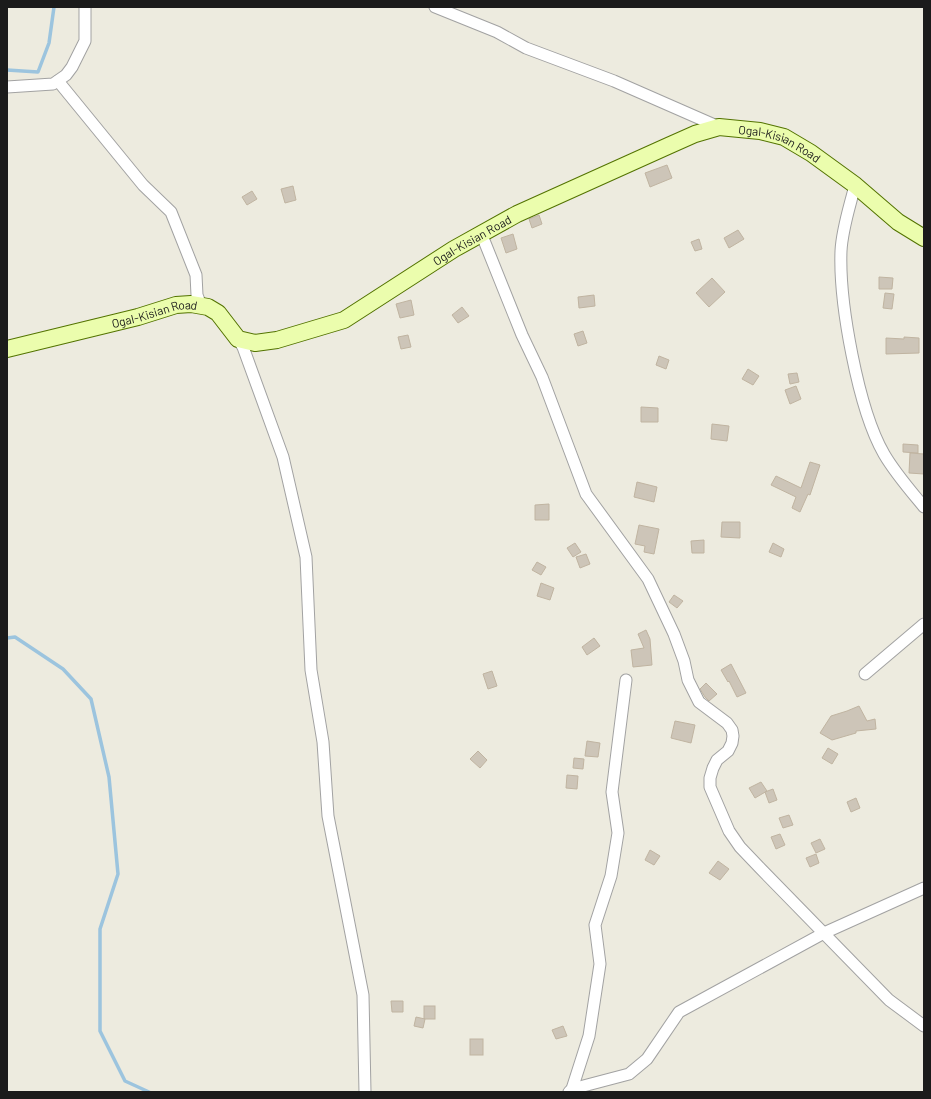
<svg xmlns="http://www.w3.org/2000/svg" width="931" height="1099" font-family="Barlow,sans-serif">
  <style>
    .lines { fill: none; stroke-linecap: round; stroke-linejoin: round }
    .stream { stroke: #9cc4de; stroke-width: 3.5 }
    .building { fill: #cdc5b8; stroke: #c0b4a1 }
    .minor-casing { stroke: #a2a2a2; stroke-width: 13 }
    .secondary-casing { stroke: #537300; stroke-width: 18 }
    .minor { stroke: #fff; stroke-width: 11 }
    .secondary { stroke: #ebfdad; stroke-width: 16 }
    .labels { text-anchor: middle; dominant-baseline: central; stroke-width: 3.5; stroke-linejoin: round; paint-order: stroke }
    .street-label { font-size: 12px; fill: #1b1b1b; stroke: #fff }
  </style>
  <rect width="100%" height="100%" fill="#edebdf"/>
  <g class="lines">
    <g class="stream">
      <path d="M7,70L38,72L49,43L54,7"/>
      <path d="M7,638L15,637L63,669L91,699L109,777L118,874L100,929V1031L125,1081L149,1092"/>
    </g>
  </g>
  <g class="building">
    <path d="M667,165L672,178L650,187L645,173Z"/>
    <path d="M293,186L296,200L285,203L281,189Z"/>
    <path d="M252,191L257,199L247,205L242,197Z"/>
    <path d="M539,215L542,224L532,228L529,219Z"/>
    <path d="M738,230L744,239L729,248L724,238Z"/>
    <path d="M513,234L517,249L506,253L501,238Z"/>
    <path d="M699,239L702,249L695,251L691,242Z"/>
    <path d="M879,277L893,278L892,289H879Z"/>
    <path d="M712,278L725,292L709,307L696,293Z"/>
    <path d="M885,293L894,294L892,309L883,308Z"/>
    <path d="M594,295L595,306L579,308L578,297Z"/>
    <path d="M411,300L414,315L400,318L396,304Z"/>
    <path d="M462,307L469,316L458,323L452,315Z"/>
    <path d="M583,331L587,343L578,346L574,334Z"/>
    <path d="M408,335L411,347L401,349L398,337Z"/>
    <path d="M904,337L919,338V353L886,354V338L904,339Z"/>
    <path d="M659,356L669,360L666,369L656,365Z"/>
    <path d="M748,369L759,376L753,385L742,379Z"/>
    <path d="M797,373L799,382L790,384L788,374Z"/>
    <path d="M796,386L801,399L790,404L785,390Z"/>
    <path d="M641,407L658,408V422H641Z"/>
    <path d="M712,424L729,426L727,441L711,439Z"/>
    <path d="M903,444L918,445V453L903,452Z"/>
    <path d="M910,453L924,454V474L909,473Z"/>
    <path d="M810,462L820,465L810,495L808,494L800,512L792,508L796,497L771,485L776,476L801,488Z"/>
    <path d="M637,482L657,487L654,502L634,497Z"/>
    <path d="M549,504V520H535V505Z"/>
    <path d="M722,522H740V538L721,537Z"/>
    <path d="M639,525L659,529L654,554L644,552L645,546L635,544Z"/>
    <path d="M704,540V553H692L691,541Z"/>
    <path d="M575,543L581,552L573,557L567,548Z"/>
    <path d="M773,543L784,549L781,557L769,552Z"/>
    <path d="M586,554L590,564L580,568L576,557Z"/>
    <path d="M537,562L546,567L541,575L532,570Z"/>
    <path d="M541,583L554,588L550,600L537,596Z"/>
    <path d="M674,595L683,601L677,608L669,602Z"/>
    <path d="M646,630L650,639L652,665L633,667L631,650L644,648L638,634Z"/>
    <path d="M594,638L600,646L587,655L582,647Z"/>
    <path d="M731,664L746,693L737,697L729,681L728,682L721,670Z"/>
    <path d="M492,671L497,686L488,689L483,674Z"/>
    <path d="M706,683L717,694L709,701L705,697L700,689Z"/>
    <path d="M859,706L867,721L875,719L876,729L856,731V733L832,740L820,733L831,716L847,711Z"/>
    <path d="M675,721L695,725L691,743L671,738Z"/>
    <path d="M587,741L600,743L598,757L585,756Z"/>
    <path d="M828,748L838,754L832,764L822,758Z"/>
    <path d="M478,751L487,760L480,768L470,759Z"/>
    <path d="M574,758L584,759L583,769L573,768Z"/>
    <path d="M567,775L578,776L577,789L566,788Z"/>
    <path d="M761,782L767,791L755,798L749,788Z"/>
    <path d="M773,789L777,800L769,803L765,792Z"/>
    <path d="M856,798L860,808L851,812L847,802Z"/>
    <path d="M789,815L793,825L783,828L779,818Z"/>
    <path d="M780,834L785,845L776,849L771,837Z"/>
    <path d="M820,839L825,849L816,853L811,843Z"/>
    <path d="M650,850L660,856L654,865L645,860Z"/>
    <path d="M816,854L819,863L810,867L806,858Z"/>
    <path d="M718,861L729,869L720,880L709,873Z"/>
    <path d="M391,1001H403V1012H392Z"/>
    <rect x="424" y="1006" width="11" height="13"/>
    <path d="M416,1017L425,1019L423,1028L414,1026Z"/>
    <path d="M563,1026L567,1036L556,1039L552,1030Z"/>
    <rect x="470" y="1039" width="13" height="16"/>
  </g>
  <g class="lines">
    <defs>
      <g id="minor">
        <path d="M435,7L497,32L526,48L614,81L719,127"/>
        <path d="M58,81L143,185L171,212L196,275L197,295L201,306"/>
        <path d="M7,87L53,84L66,75L72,67L85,41V7"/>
        <path d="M855,185C850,206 842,229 841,251C839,302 858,409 884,454C895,473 910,490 924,507"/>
        <path d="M481,233L522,335L542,377L586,494L648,579L674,634L684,661L688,680L699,702L727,723L732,730L733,736L732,743L728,751L717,760L713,768L710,778V787L729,831L740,847L761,869L889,1000L924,1026"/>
        <path d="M238,339L243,347L283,457L306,557L311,670L323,742L328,816L363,995L365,1092"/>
        <path d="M865,674L924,624"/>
        <path d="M572,1089L629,1074L647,1059L679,1012L824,933L924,888"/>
        <path d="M569,1092L572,1089L589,1036L600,964L595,925L611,876L618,833L612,792L626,680"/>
      </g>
      <g id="secondary">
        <path id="s1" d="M7,349L138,317L176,305L191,304L208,307L218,313L238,339L255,343L277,340L344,320L454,249L517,214L668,146L695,134L719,127L760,131L784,137L811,153L855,185L898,222L924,238"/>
      </g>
    </defs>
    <use href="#minor" class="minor-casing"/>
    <use href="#secondary" class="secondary-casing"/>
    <use href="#minor" class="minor"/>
    <use href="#secondary" class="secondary"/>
  </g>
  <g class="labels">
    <g class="street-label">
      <text stroke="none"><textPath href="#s1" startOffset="848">Ogal-Kisian Road</textPath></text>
      <text stroke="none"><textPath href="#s1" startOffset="512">Ogal-Kisian Road</textPath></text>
      <text stroke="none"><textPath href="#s1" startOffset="152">Ogal-Kisian Road</textPath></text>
    </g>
  </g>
  <rect width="931" height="1099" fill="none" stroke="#1b1b1b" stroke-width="16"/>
</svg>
